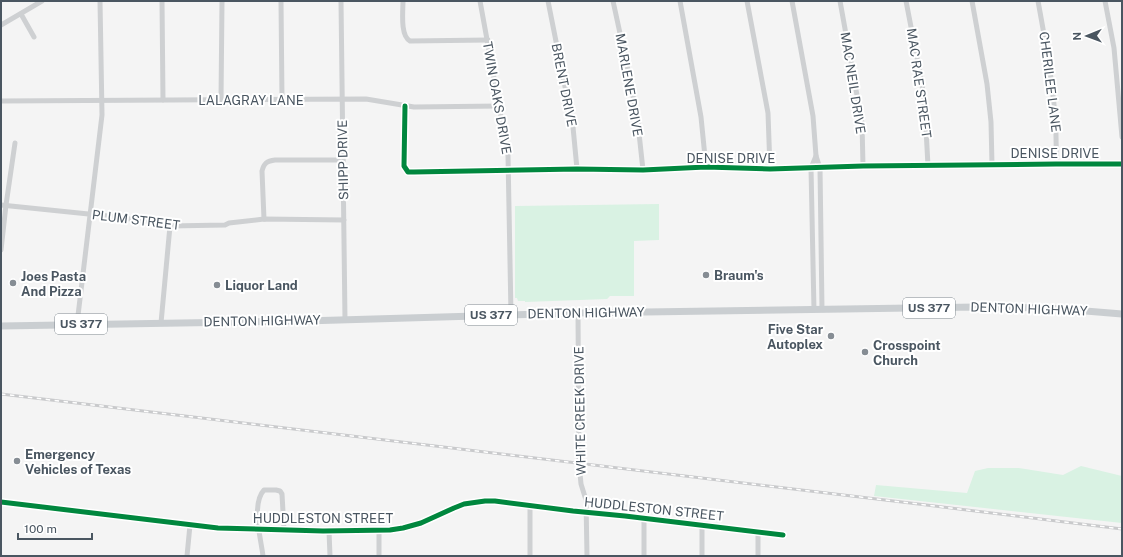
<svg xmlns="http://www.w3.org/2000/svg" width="1123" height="557" font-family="'Public Sans',sans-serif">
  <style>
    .green { fill: #d9f2e3 }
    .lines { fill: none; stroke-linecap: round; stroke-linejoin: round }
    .minor { stroke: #ced0d2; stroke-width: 5 }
    .major { stroke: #caced1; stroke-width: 7 }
    .rail-casing { stroke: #c9cacc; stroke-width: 3 }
    .rail { stroke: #fff; stroke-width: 1.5; stroke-dasharray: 4.5; stroke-linecap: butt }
    .cycleway-casing { stroke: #fff; stroke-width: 8 }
    .cycleway { stroke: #00873e; stroke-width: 5 }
    .poi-dot { fill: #868d94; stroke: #fff; stroke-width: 1.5 }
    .labels { text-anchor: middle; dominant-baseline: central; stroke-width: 4; stroke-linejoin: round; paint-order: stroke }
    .shield { fill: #fff; stroke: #808990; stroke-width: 1 }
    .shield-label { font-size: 12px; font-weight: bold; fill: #4a5661 }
    .street-label { font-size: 13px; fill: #4a5661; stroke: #fff }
    .poi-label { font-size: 13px; font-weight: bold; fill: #4a5661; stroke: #fff; text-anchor: start }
  </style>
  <rect width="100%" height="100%" fill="#f4f4f4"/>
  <g class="green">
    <path d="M659,204V240L634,241V296H610L607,299L525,302V301H518L517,298H515V206Z"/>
    <path d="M1081,466L1122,476V523L874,496L876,485L967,493L975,471L988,468H1019L1063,475Z"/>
  </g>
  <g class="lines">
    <g class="minor">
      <path d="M162,1L163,100"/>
      <path d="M281,1L282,100"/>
      <path d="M341,1L345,320"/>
      <path d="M403,1C403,11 400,36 410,41L488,40"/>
      <path d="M480,1L508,155L511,315"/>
      <path d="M548,1L573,127L577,169"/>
      <path d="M613,1L631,84L638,124L643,170"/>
      <path d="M680,1L701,117L706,167"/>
      <path d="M747,1L768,113L770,169"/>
      <path d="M792,1L813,116L816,156L820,168L822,309"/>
      <path d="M840,1L862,123L863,166"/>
      <path d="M906,1L922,84L925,110L928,166"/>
      <path d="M972,1L987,84L991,122L992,165"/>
      <path d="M1038,1C1048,56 1058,108 1056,164"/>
      <path d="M1105,1L1114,48L1122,137"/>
      <path d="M21,14L34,37"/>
      <path d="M1,25L42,1"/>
      <path d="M221,100L222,1"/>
      <path d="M1,101L366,99L414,107L500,106"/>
      <path d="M405,106L404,166L408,172H414L577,169L643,170L706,167L770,169L863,166L1056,164H1122"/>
      <path d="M1,205L108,216L152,222L170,226L225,225L229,223L264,219L344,220"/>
      <path d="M264,219L262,171C264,163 267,161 275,160H343"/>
      <path d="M1,250L6,205L15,143"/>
      <path d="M814,310L811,168L816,156"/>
      <path d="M578,313L579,463L581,484L586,500L587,556"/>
      <path d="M161,323L170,226"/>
      <path d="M77,324L102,115L100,1"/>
      <path d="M1,502L218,528L323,531L390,530L403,528L421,523L454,508L464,504L485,501H495L573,511L625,516L783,535"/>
      <path d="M530,506V556"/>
      <path d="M702,525V556"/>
      <path d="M379,530V556"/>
      <path d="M329,531L330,556"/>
      <path d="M758,532V556"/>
      <path d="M187,556L190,525"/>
      <path d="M263,556C261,539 251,504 264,490H276L280,491L282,494L284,530"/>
      <path d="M644,556V518"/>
    </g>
    <path class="major" d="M1,326L305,321L578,313L977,307L1049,308L1122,314"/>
    <defs>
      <path id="rail" d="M1,394L910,503L1122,529"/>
    </defs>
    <use href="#rail" class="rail-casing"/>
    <use href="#rail" class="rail"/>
    <defs>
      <g id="cycleway">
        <path d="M405,106L404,166L408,172H414L577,169L643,170L706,167L770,169L863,166L1056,164H1122"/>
        <path d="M1,502L218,528L323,531L390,530L403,528L421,523L454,508L464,504L485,501H495L573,511L625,516L783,535"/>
      </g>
    </defs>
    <use href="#cycleway" class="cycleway-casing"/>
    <use href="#cycleway" class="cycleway"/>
  </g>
  <g class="poi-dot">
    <circle cx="706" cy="275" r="4"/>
    <circle cx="13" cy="283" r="4"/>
    <circle cx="217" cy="285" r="4"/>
    <circle cx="831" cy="336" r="4"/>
    <circle cx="865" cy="352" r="4"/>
    <circle cx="17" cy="461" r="4"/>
  </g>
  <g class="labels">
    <g class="shield">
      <rect x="903" y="298" width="52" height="20" rx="3"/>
      <rect x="465" y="305" width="52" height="20" rx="3"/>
      <rect x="55" y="314" width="52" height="20" rx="3"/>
    </g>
    <g class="shield-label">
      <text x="929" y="308">US 377</text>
      <text x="491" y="315">US 377</text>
      <text x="81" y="324">US 377</text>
    </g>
    <g class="street-label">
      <text transform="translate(1050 82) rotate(83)">CHERILEE LANE</text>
      <text transform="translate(853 83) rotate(81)">MAC NEIL DRIVE</text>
      <text transform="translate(919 83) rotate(82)">MAC RAE STREET</text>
      <text transform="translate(564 85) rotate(79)">BRENT DRIVE</text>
      <text transform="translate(629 85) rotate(80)">MARLENE DRIVE</text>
      <text transform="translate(497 98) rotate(80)">TWIN OAKS DRIVE</text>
      <text x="251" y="100">LALAGRAY LANE</text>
      <text x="1055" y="153">DENISE DRIVE</text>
      <text x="731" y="158">DENISE DRIVE</text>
      <text transform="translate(343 160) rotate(-91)">SHIPP DRIVE</text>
      <text transform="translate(136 220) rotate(7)">PLUM STREET</text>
      <text transform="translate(1029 309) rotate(2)">DENTON HIGHWAY</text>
      <text transform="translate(586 313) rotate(-1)">DENTON HIGHWAY</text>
      <text transform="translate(262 321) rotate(-1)">DENTON HIGHWAY</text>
      <text transform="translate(580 411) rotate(-91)">WHITE CREEK DRIVE</text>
      <text transform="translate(654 509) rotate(6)">HUDDLESTON STREET</text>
      <text x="323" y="518">HUDDLESTON STREET</text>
    </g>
    <g class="poi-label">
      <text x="714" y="275">Braum's</text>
      <text x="21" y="276">Joes Pasta<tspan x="21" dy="15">And Pizza</tspan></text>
      <text x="225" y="285">Liquor Land</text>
      <text x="823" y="329" text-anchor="end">Five Star<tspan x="823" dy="15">Autoplex</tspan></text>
      <text x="873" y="345">Crosspoint<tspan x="873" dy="15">Church</tspan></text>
      <text x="25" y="454">Emergency<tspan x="25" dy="15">Vehicles of Texas</tspan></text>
    </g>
  </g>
  <rect width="1123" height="557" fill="none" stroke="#4a5661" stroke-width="4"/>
  <g transform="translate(1087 36) rotate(269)" stroke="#ffffff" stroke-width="3" paint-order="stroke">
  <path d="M0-3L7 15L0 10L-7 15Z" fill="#4a5661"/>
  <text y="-6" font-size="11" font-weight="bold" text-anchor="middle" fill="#4a5661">N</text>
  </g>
  <path d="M18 533v6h74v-6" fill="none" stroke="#4a5661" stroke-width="2"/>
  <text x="24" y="533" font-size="12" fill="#4a5661" stroke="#ffffff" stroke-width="3" paint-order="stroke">100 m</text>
</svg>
